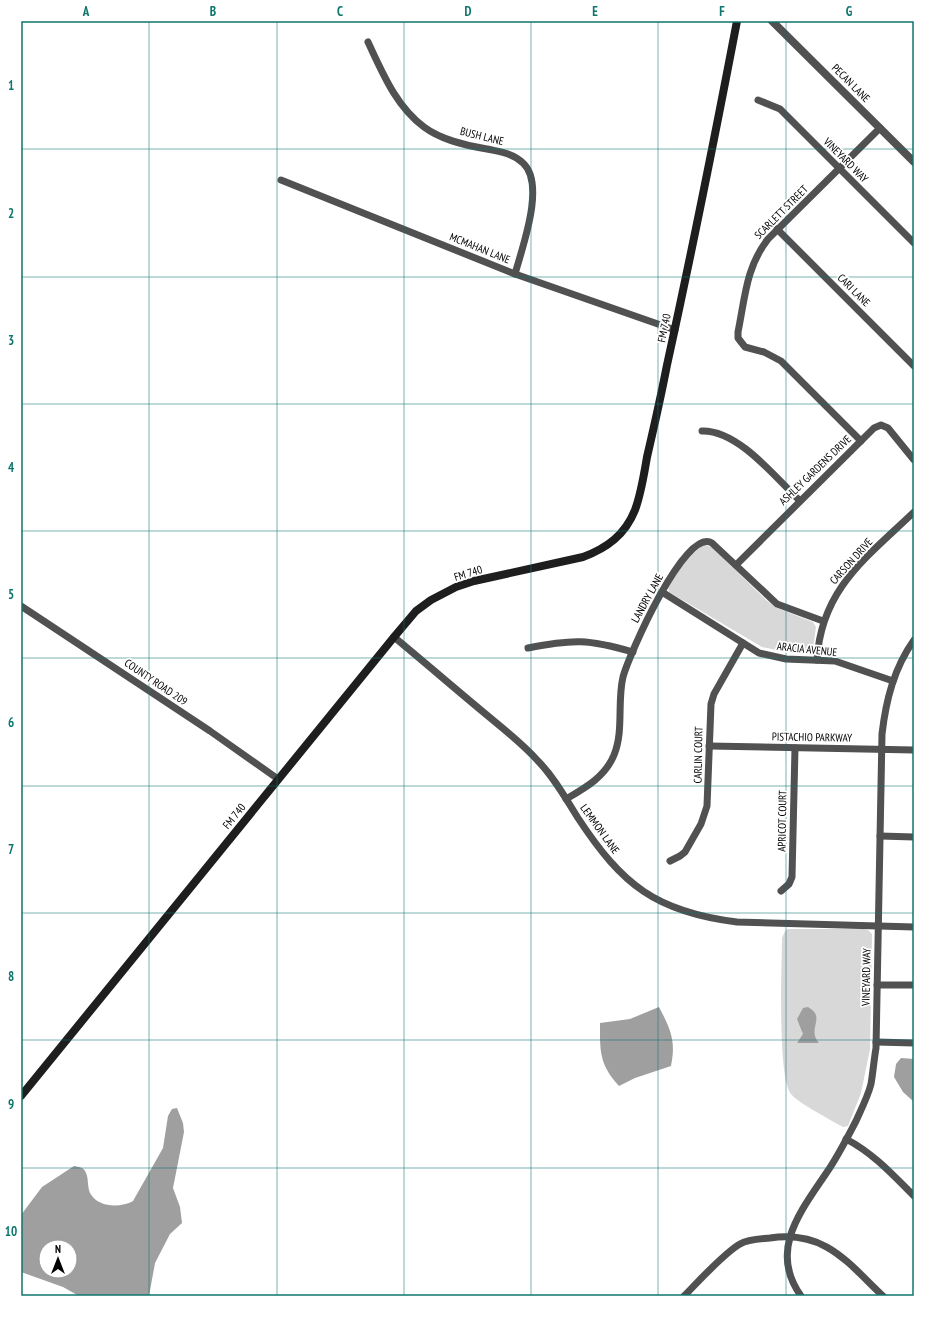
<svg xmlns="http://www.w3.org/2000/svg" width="935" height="1317" font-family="'PT Sans Narrow',sans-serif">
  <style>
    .green { fill: #d8d8d8 }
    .water { fill: #9f9f9f; fill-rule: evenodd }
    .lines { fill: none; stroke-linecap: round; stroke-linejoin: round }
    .minor { stroke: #515151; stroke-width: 7 }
    .tertiary { stroke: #515151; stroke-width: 8 }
    .secondary { stroke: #1e1e1e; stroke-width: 8 }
    .grid { fill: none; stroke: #0f766e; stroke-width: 1; stroke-opacity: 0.55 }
    .labels { text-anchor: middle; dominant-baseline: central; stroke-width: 3.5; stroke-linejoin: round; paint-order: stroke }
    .street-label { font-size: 11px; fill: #000; stroke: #fff }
    .neatline { fill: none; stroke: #0f766e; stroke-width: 1.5 }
    .grid-label { font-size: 13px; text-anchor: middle; font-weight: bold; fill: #0f766e }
  </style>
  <rect width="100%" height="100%" fill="#fff"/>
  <g class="green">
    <path d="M704,545L712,547L766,600L777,608L813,622L816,627L813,649L809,653L787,652L762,647L669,592L668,587C678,572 688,555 704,545Z"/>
    <path d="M788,929H864L868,930L872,934L870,1049L861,1093L848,1126L843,1127C831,1120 798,1103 791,1094C777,1076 782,965 782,938L785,931Z"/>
  </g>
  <g class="water">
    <path d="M659,1007C671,1030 676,1041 671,1066L635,1078L619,1086C599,1064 600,1051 600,1023L630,1019Z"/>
    <path d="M808,1007C827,1018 806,1028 819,1043H797L803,1034L797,1019L803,1008Z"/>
    <path d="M901,1058L914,1059V1102L903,1092L894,1077L896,1064Z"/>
    <path d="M177,1108L183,1123L184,1132L173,1188L180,1207L182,1223L170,1234L155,1263L149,1296H79L63,1287L21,1272V1215L42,1187L74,1166C79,1167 83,1167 85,1171C89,1177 87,1186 90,1193C98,1208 121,1208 133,1201L163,1148L168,1116L172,1109ZM46,1247H70V1271H46Z"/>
  </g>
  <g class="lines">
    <g class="minor">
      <path d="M368,42C383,74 396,106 424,127C440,139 467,146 487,149C500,152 513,153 523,163C546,184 522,248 515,274"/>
      <path d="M758,100L780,109L914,243"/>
      <path d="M281,180L515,274L675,330"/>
      <path d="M777,229L914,366"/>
      <path d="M702,431C738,430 775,477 799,500"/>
      <path d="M861,441L781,361L764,352L745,347L738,338V332C745,298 746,267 768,239L880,128"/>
      <path d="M736,565L874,428L881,425L888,428L914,460"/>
      <path d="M662,592L759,653L786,659L835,661L893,681"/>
      <path d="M21,606L210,731L278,779"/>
      <path d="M394,637C423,661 452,686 482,711C501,727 521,742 538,761C554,777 566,799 578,818C622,885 656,912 737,922L914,927"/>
      <path d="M528,648C573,639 588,639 633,652"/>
      <path d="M817,660C821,589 867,557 914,512"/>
      <path d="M709,746L914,750"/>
      <path d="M566,799C585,788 605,777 614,755C624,731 617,702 623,677C629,655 685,527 712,543L777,604L823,621"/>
      <path d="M880,836L914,837"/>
      <path d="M670,861L680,856L685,852L701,824L707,806L711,704L714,694L743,643"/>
      <path d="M781,891L789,884L792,877L795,748"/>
      <path d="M877,985H914"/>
      <path d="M876,1042L914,1043"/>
      <path d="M846,1139C873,1153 893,1175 914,1196"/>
      <path d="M684,1296C698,1282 724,1253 740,1244C748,1239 761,1239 770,1238C825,1230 847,1262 883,1296"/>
      <path d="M801,1296C768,1250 801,1211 827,1172C838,1156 847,1138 856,1121C861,1110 868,1096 871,1084C873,1072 874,1060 876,1048L882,734C886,700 894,668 914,640"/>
    </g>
    <path class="tertiary" d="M772,21L914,162"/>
    <path class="secondary" d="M21,1096L394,637L416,611L431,600L456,587L474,581L583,557C607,548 625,535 635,510C641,494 644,475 647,457C654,427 661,396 667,365C692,251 715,136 737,21"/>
  </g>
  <path class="grid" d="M149,21V1296M277,21V1296M404,21V1296M531,21V1296M658,21V1296M786,21V1296M21,149H914M21,277H914M21,404H914M21,531H914M21,658H914M21,786H914M21,913H914M21,1040H914M21,1168H914"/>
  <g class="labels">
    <g class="street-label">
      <text transform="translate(851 83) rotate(45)">PECAN LANE</text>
      <text transform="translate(482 136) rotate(14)">BUSH LANE</text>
      <text transform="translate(846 160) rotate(45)">VINEYARD WAY</text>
      <text transform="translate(781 212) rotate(-45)">SCARLETT STREET</text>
      <text transform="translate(480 248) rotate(22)">MCMAHAN LANE</text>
      <text transform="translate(854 290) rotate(45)">CARI LANE</text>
      <text transform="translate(664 328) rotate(-78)">FM 740</text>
      <text transform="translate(815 470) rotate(-44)">ASHLEY GARDENS DRIVE</text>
      <text transform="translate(851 561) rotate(-48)">CARSON DRIVE</text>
      <text transform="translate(468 573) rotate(-17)">FM 740</text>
      <text transform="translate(647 598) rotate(-61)">LANDRY LANE</text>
      <text transform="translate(807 649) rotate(6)">ARACIA AVENUE</text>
      <text transform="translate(156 682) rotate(34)">COUNTY ROAD 209</text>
      <text transform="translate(812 737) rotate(1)">PISTACHIO PARKWAY</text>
      <text transform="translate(698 755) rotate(-89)">CARLIN COURT</text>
      <text transform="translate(234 816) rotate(-51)">FM 740</text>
      <text transform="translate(782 821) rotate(-89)">APRICOT COURT</text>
      <text transform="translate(600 829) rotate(54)">LEMMON LANE</text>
      <text transform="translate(866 977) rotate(-89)">VINEYARD WAY</text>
    </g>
  </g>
  <rect width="935" height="1317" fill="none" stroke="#ffffff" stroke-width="44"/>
  <g transform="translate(58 1259)"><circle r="19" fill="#ffffff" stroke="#999999"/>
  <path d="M0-3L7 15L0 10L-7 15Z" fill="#000000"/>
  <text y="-6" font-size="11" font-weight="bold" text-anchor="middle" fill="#000000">N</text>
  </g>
  <rect x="22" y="22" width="891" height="1273" class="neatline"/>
  <g class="grid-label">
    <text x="86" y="16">A</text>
    <text x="213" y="16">B</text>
    <text x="340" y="16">C</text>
    <text x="468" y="16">D</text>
    <text x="595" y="16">E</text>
    <text x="722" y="16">F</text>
    <text x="849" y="16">G</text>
    <text x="11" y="90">1</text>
    <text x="11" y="218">2</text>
    <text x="11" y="345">3</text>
    <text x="11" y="472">4</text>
    <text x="11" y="599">5</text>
    <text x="11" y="727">6</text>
    <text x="11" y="854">7</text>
    <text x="11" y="981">8</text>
    <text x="11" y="1109">9</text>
    <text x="11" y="1236">10</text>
  </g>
</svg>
